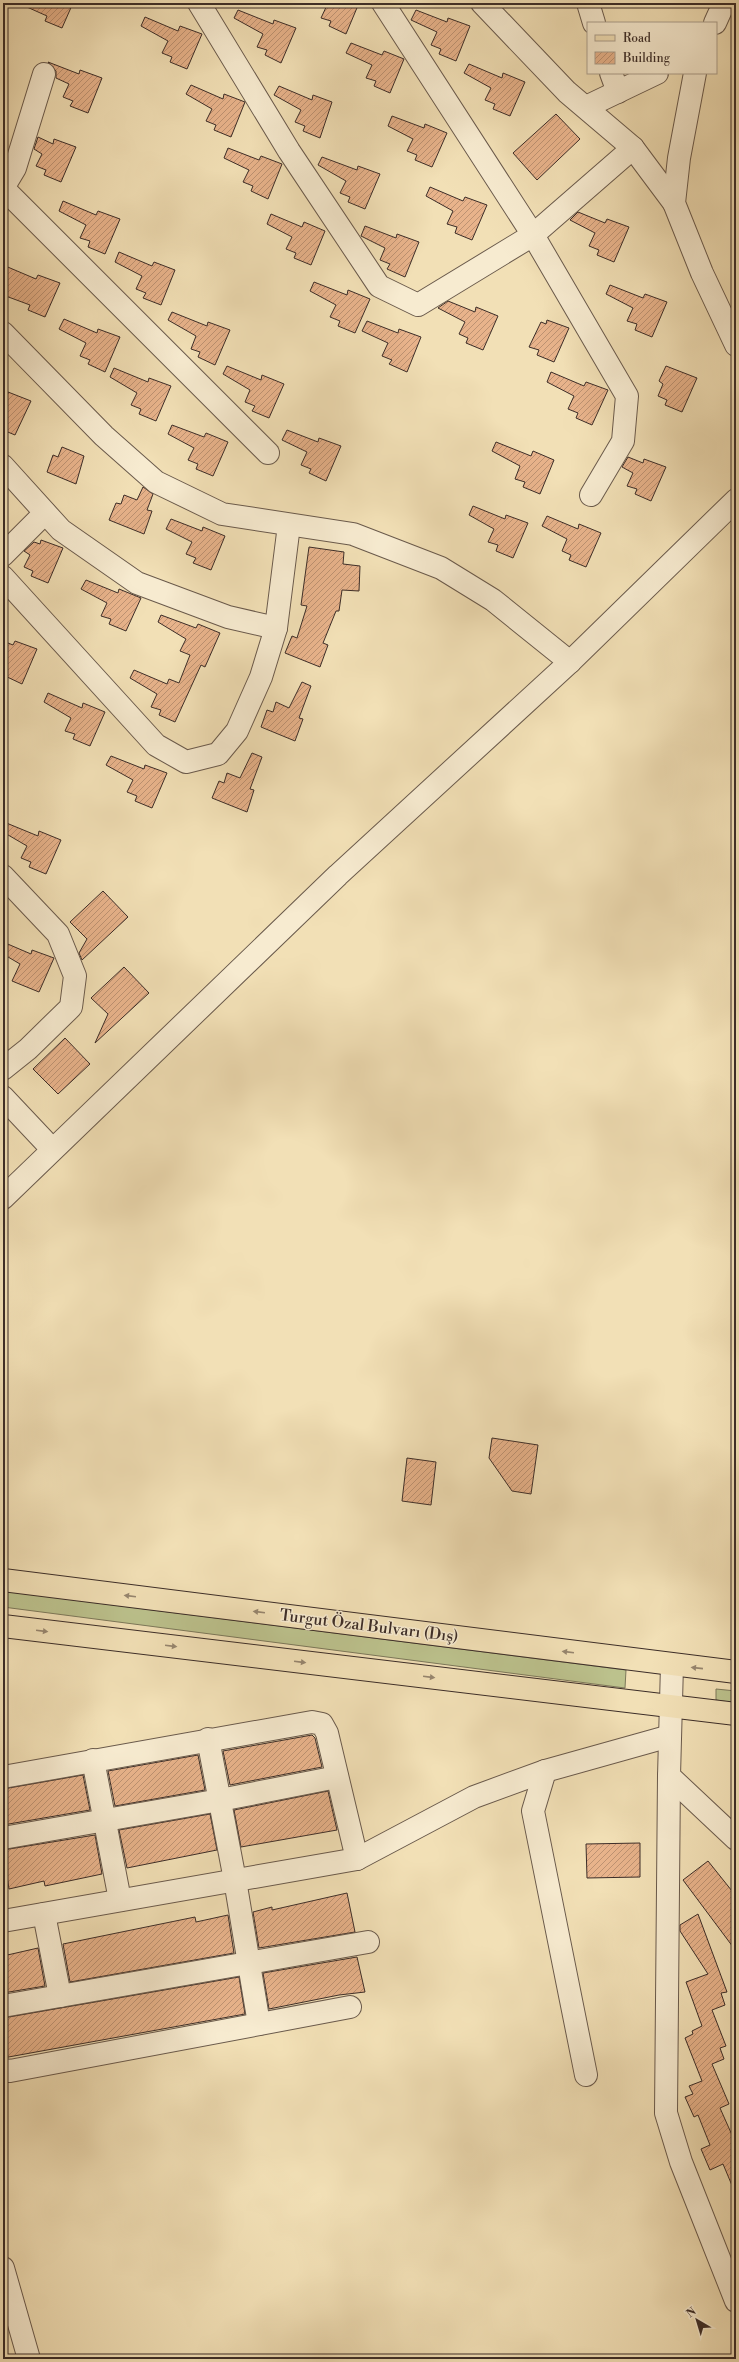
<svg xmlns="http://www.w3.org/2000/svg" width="739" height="2362" font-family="'Libre Bodoni',serif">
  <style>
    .grass { fill: #bcc28d; stroke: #7c785a }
    .building { fill: url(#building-hatch); stroke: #3c2d28 }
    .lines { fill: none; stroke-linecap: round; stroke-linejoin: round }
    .minor-casing { stroke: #6a5a4c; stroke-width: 24 }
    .major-casing { stroke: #3c2d28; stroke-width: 24 }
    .minor { stroke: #f7ebd0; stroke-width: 22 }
    .major { stroke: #f2e0b6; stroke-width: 22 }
    .oneway { fill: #97866f }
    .labels { text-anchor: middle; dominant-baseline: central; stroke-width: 3; stroke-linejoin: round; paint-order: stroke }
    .street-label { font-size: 16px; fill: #3c2d28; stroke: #f7ebd0 }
  </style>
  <defs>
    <pattern id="building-hatch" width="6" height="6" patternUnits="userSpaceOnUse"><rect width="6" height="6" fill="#e8b38b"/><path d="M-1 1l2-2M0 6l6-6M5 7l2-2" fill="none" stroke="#bd9272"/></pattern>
  </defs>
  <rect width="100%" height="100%" fill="#f2e0b6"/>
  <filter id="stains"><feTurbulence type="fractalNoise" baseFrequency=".005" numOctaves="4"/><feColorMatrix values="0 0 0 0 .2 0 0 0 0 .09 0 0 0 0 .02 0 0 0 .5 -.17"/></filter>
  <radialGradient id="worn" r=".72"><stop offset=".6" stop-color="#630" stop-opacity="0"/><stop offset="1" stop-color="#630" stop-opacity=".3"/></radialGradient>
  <g class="grass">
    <path d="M3,1591L626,1670L625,1688L3,1607Z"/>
    <path d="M716,1689L736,1691V1703L716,1700Z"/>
  </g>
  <g class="building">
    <path d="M18,3H73L62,28L45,21L47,16Z"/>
    <path d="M328,3H359L346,34L329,26L331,21L321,18Z"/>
    <path d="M238,10L273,24L274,20L296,28L281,63L265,55L267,50L257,47L263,34L234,18Z"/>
    <path d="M416,10L447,22L448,18L470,26L456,61L439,54L441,49L431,45L437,32L411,20Z"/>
    <path d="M145,17L178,31L180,26L202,34L187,69L170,62L172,57L162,53L168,41L141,26Z"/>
    <path d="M351,43L382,55L384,51L404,59L390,93L374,86L376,81L366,78L372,65L346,53Z"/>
    <path d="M48,62L79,74L80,70L102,78L88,113L70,106L73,101L63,97L69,84L56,78V71Z"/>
    <path d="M469,64L502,78L503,73L525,82L510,116L493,109L495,104L485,100L491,88L464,73Z"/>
    <path d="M191,85L223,99L224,94L245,102L231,137L214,130L216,125L206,121L212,109L186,94Z"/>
    <path d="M279,86L312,100L313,95L332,102L320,138L303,131L305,126L295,122L301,110L274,95Z"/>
    <path d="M556,114L580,139L537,180L513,153Z"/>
    <path d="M392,116L424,128L425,124L447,133L432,167L415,160L417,155L407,151L413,139L388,126Z"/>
    <path d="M38,137L53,144L54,139L76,147L61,182L44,175L46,170L36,166L42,154L34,149Z"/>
    <path d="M228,148L259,160L261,156L282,164L268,199L251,191L253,186L243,182L249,170L224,158Z"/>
    <path d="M322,157L357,170L358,166L380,174L365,209L348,202L350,197L340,193L346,181L318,165Z"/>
    <path d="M430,187L463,201L465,197L487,205L472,240L455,233L457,227L447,224L453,211L426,196Z"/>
    <path d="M63,201L96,215L98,211L120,219L105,254L88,247L90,241L80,238L86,225L59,211Z"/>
    <path d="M578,212L605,223L607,219L629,227L614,262L597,255L599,250L589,246L595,233L570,220Z"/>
    <path d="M271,214L302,227L304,222L325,231L311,265L294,258L296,253L286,249L292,237L267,224Z"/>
    <path d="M365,226L396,238L397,234L419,242L405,277L387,269L390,264L380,260L385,248L361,236Z"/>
    <path d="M119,252L152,266L154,262L175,270L161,305L143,298L146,293L136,289L142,276L115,262Z"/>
    <path d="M3,265L36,279L38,275L60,283L45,317L28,310L30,305L3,295Z"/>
    <path d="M314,282L347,295L348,290L370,299L355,333L338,326L340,321L330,317L336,305L310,291Z"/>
    <path d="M610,285L643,298L645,294L667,302L652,337L635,330L637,324L627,321L633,308L606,294Z"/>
    <path d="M448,301L475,312L476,307L498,316L483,350L466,343L468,338L459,334L465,322L438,308Z"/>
    <path d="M172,312L207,326L208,322L230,330L215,365L198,357L200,352L191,349L196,336L168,320Z"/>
    <path d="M64,319L97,333L98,329L120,337L105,372L88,364L90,360L80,356L86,343L59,329Z"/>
    <path d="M547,320L569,328L554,362L537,355L539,350L529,347L541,322L546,324Z"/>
    <path d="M367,321L398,333L399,329L421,337L407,372L389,364L392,360L382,356L388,343L362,331Z"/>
    <path d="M227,366L261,380L262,375L284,384L269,418L252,411L255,406L245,402L250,390L223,374Z"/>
    <path d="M666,366L697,378L682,412L665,405L667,400L658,396L663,384L659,381Z"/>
    <path d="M114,368L148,382L149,378L171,386L156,421L139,414L141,409L131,405L137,393L110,377Z"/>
    <path d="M551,372L584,386L586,382L608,390L592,425L576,418L578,413L568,409L574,396L547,382Z"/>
    <path d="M8,392L31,401L15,435L3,430V395L7,397Z"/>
    <path d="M172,425L204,437L206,433L228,442L213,476L196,469L198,464L188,460L194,448L168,434Z"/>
    <path d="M287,430L318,442L319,438L341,446L326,481L309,473L311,469L301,465L307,452L282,440Z"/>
    <path d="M496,442L531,456L533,451L554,460L540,494L523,487L525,482L515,479L520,466L492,451Z"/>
    <path d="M62,447L84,456L76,484L47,472L53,455L58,457Z"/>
    <path d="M628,457L643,463L644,459L666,467L651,501L635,494L637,489L627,486L633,473L622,467Z"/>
    <path d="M143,487L153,494L147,510L152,511L144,534L109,520L116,503L121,504L124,495L137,500Z"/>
    <path d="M473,506L505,519L506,515L528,523L513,558L496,551L498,545L488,542L494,529L469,515Z"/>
    <path d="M547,516L578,529L579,524L601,533L586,567L569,560L571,555L562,551L567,539L542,526Z"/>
    <path d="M171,519L202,531L203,527L225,536L211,570L193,563L196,558L186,554L192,542L166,529Z"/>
    <path d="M41,540L63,548L48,583L31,576L33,571L24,567L30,555L24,551L34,542L40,544Z"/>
    <path d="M309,547L344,552L343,564L360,566L359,591L342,590L339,611H336L323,643L328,645L320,667L285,653L292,636L297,638L307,606L301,605Z"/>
    <path d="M86,580L118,593L119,589L141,598L126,631L109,624L111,619L101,616L107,603L81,589Z"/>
    <path d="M161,615L196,628L198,624L220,633L205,667L201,665L175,722L159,715L161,710L151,707L157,694L130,678L134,670L167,684L169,679L179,683L190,655L180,651L186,639L158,622Z"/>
    <path d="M3,641L13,645L15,641L37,649L22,684L3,675Z"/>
    <path d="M302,682L311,686L299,718L303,719L295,741L261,727L267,710L273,712L276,702L289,708Z"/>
    <path d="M48,693L82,708L83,703L105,712L90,746L73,739L75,734L65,731L71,718L44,702Z"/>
    <path d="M252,753L262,757L250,789L254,790L247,812L212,798L219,781L224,783L227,773L240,778Z"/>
    <path d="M111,756L144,769L145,765L167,773L152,808L135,801L137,796L127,792L133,780L106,765Z"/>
    <path d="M4,822L38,836L39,831L61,840L46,874L29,867L31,862L21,858L27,846L3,832Z"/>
    <path d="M103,891L128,917L82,960L79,953L87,939L70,922Z"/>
    <path d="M3,942L31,954L32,950L54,958L39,992L12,981L20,964L3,954Z"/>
    <path d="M124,967L149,993L95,1043L108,1014L91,998Z"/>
    <path d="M65,1038L90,1064L58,1094L33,1069Z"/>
    <path d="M492,1438L538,1445L531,1494L512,1491L489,1458Z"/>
    <path d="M407,1458L436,1462L431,1505L402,1501Z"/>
    <path d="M312,1735L315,1738L322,1767L230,1785L223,1751Z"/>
    <path d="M198,1755L205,1790L115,1806L108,1771Z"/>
    <path d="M83,1775L90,1810L3,1825V1789Z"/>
    <path d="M328,1791L337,1830L241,1847L234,1810Z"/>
    <path d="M210,1814L217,1850L127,1868L119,1830Z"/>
    <path d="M95,1835L102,1874L45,1886L44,1881L9,1889L3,1850Z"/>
    <path d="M640,1843V1877L587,1878L586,1844Z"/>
    <path d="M708,1861L736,1896V1951L683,1880Z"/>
    <path d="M347,1893L355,1932L259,1948L253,1912L272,1907V1910Z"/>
    <path d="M698,1914L727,1992L721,1993L725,2005L712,2010L726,2046L720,2048L724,2059L712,2064L729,2104L720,2108L732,2135L736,2133V2195L723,2164L710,2170L701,2149L710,2145L698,2115L694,2117L685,2097L693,2094L689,2086L702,2081L685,2038L693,2034L692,2031L702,2026L686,1982L708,1974L680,1931V1925Z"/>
    <path d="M228,1915L234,1953L70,1982L63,1944L195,1917L196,1922Z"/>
    <path d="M38,1948L45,1986L3,1993V1956Z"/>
    <path d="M357,1957L365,1992L339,1995L269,2009L263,1973Z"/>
    <path d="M239,1977L245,2014L3,2058V2018Z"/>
  </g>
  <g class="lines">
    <defs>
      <g id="minor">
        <path d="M199,3L289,151L379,286L418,305L533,235L633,148"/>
        <path d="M383,3L533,235L627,396L623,441L591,495"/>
        <path d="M482,3L567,92L633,148L674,203"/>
        <path d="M588,3L594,23"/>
        <path d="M715,23L724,3"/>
        <path d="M611,73L618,92"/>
        <path d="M695,73L679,158L674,203L702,273L736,345"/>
        <path d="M586,107L657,73"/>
        <path d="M3,188L15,168L44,74"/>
        <path d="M4,189L268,453"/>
        <path d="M3,333L104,436L156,482L222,514L353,534L441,568L493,600L570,662"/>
        <path d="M3,466L61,530L137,583L228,617L276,628"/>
        <path d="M3,555L45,513"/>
        <path d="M3,577L156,745L186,762L218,754L237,731L261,677L276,628L289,525"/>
        <path d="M3,876L58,934L75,976L71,1007L28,1049L3,1069"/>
        <path d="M3,1097L52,1149"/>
        <path d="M3,1198L338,875L570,662L736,500"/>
        <path d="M672,1665L669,1776L736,1839"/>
        <path d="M208,1739L235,1880L259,2024"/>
        <path d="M93,1760L120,1900"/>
        <path d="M545,1771L533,1811L586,2075"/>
        <path d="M669,1776L666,2113L681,2162L736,2301"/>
        <path d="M3,1777L312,1722L322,1724L327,1733L357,1859"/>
        <path d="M3,1838L220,1800L337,1777"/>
        <path d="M44,1914L60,1996"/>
        <path d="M3,1921L357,1859L474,1797L545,1771L670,1736"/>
        <path d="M3,2006L368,1942"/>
        <path d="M3,2070L10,2071L350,2007"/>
        <path d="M3,2268L29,2359"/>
      </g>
      <g id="major">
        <path d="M3,1580L736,1672"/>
        <path d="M3,1626L736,1714"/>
      </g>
    </defs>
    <use href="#minor" class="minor-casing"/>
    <use href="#major" class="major-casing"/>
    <use href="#minor" class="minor"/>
    <use href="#major" class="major"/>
  </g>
  <defs><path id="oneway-solid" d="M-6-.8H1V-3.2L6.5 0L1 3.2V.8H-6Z"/></defs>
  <g class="oneway">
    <use href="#oneway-solid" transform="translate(130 1596) rotate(-173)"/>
    <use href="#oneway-solid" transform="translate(259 1612) rotate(-173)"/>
    <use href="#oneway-solid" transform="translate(42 1631) rotate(7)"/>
    <use href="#oneway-solid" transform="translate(171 1646) rotate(7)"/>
    <use href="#oneway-solid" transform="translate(568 1652) rotate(-173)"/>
    <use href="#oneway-solid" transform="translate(300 1662) rotate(7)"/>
    <use href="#oneway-solid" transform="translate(697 1668) rotate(-174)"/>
    <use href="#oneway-solid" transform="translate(429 1677) rotate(7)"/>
  </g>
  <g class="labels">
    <g class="street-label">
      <text transform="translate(369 1626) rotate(7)">Turgut Özal Bulvarı (Dış)</text>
    </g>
  </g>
  <rect width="739" height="2362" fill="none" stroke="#f2e0b6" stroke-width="16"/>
  <rect x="4" y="4" width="731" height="2354" fill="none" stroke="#3c2d28" stroke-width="2"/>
  <rect x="8" y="8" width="723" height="2346" fill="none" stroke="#3c2d28"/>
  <rect x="587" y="22" width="130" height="52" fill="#f7ebd0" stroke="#ac9f8d"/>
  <rect x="595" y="35" width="20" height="6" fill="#f2e0b6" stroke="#ac9f8d"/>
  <text x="623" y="42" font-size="12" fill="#3c2d28">Road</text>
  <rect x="595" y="52" width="20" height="12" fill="url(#building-hatch)" stroke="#ac9f8d"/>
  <text x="623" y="62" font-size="12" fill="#3c2d28">Building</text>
  <g transform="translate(697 2320) rotate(322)" stroke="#f7ebd0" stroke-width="3" paint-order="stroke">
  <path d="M0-3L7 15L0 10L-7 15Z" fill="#3c2d28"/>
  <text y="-6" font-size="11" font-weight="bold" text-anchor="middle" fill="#3c2d28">N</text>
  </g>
  <rect width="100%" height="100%" filter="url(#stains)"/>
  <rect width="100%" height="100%" fill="url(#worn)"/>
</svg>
